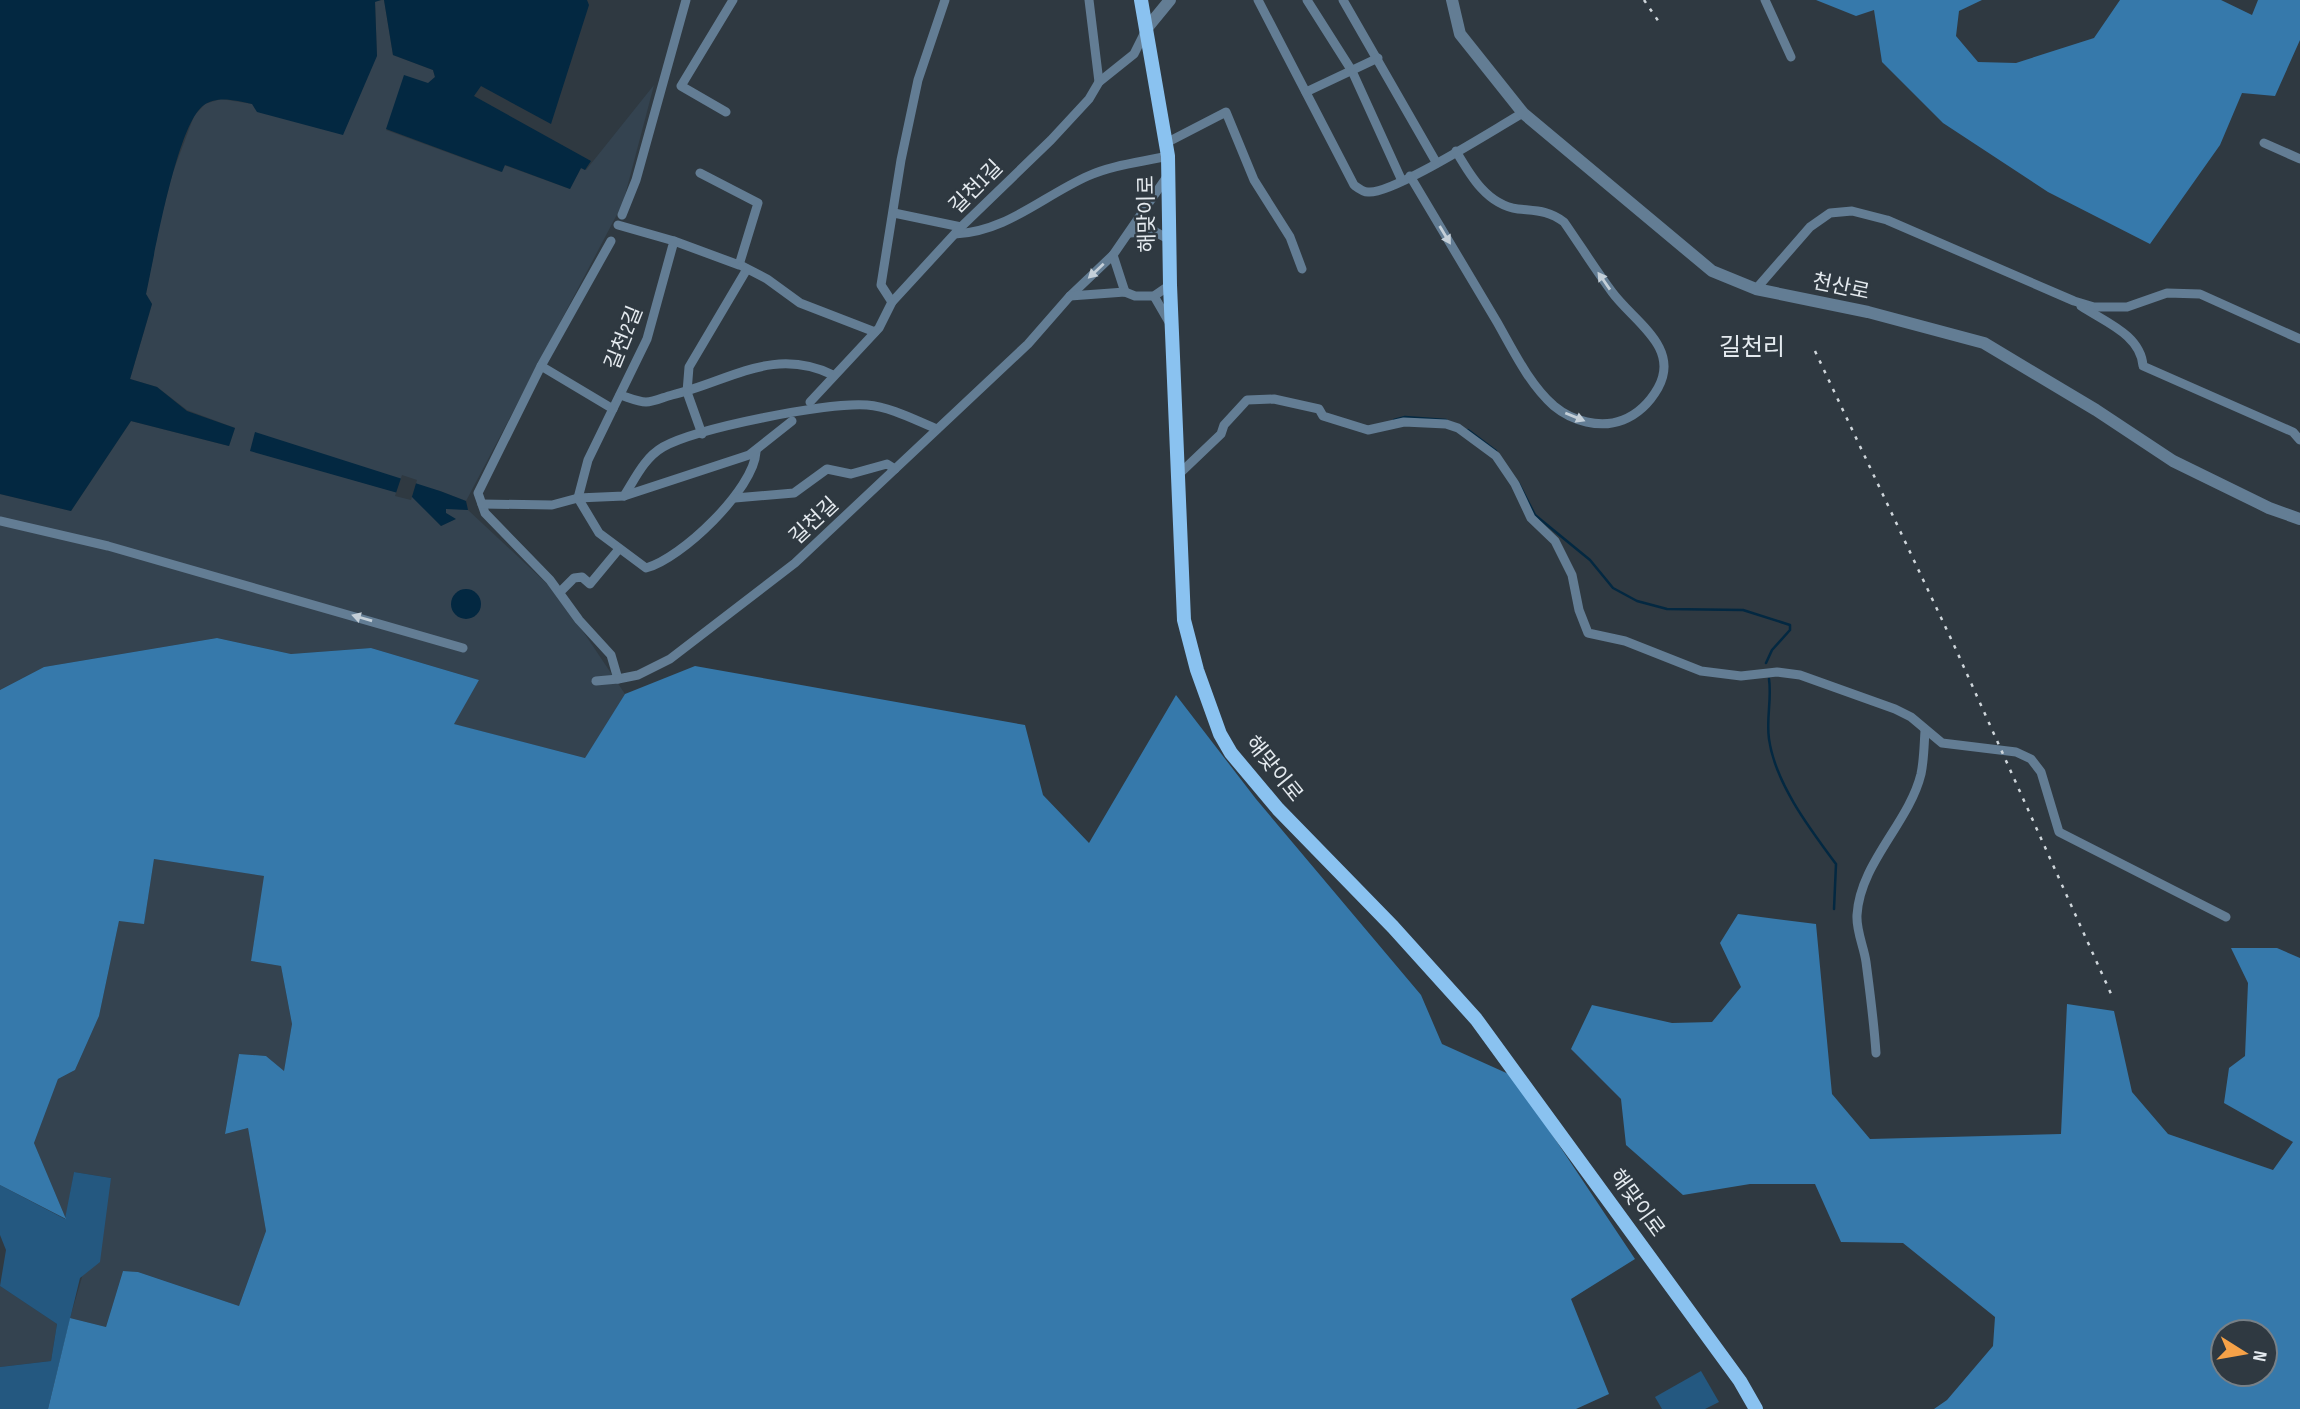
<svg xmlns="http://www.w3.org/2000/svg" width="2300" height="1409" font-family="'Sofia Sans Condensed','Noto Sans KR',sans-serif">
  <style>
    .built { fill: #344350 }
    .green { fill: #245880 }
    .forest { fill: #3679ab; fill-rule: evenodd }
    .water { fill: #032841 }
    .pier { fill: #2f3941 }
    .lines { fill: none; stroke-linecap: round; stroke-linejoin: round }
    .stream { stroke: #032841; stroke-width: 2.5 }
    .minor { stroke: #637d94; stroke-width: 9 }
    .tertiary { stroke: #637d94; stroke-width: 12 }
    .primary { stroke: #8ac2f0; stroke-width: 14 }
    .rail { stroke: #cfd6db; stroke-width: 2.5; stroke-dasharray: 3.5 7; stroke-linecap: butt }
    .oneway { fill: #c4cfd8 }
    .labels { text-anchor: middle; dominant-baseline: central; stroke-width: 5; stroke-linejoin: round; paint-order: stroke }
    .street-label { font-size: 21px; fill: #e4eaef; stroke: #2f3941 }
    .quarter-label { font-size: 24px; fill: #e4eaef; stroke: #2f3941 }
  </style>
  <rect width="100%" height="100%" fill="#2f3941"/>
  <g class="built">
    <path d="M384,0L393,55L433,70L435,77L386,130L501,172L504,165L570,189L581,168L586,170L654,85L623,203L466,501L440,491L250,450L413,497L441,526L455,519L446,513V508L468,510L558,594L625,694L585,758L453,724L479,680L371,648L291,654L217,638L44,667L0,690V494L71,511L131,421L229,446L235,428L187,410L157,387L130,379L152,304L146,294L159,225L173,172L194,116L205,104L221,99L252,104L377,56L375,1Z"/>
    <path d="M154,859L265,876L251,961L281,966L292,1024L284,1072L266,1056L239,1054L225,1134L248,1128L266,1231L239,1306L138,1272L123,1271L106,1327L70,1318L111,1178L74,1172L66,1219L34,1143L58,1079L75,1070L99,1016L119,921L144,923Z"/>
    <path d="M0,1286L57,1324L51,1361L0,1367Z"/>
  </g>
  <g class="green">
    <path d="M74,1172L111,1178L100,1262L80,1278L48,1409H0V1367L51,1361L57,1324L0,1286L6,1250L0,1235V1185L65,1219Z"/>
    <path d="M1701,1371L1719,1402L1705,1409H1662L1655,1397Z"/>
  </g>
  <g class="forest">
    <path d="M1816,0H1982L1959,11L1956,36L1978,62L2016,63L2094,38L2120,0H2221L2252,15L2258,0H2300V40L2275,96L2242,93L2220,145L2150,244L2048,192L1943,123L1882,62L1874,10L1856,16Z"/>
    <path d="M217,638L291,654L371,648L479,680L454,724L585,758L625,694L695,666L1025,725L1043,795L1089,843L1176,695L1256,799L1421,995L1442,1044L1513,1076L1635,1259L1571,1299L1609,1394L1576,1409H48L70,1318L106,1327L123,1271L138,1272L239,1306L266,1231L248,1128L225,1134L239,1054L266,1056L284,1071L292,1024L281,966L251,961L264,876L154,859L144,924L119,921L99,1016L75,1070L58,1079L34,1143L66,1219L0,1185V690L44,667Z"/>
    <path d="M1738,914L1816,924L1832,1094L1870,1139L2061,1134L2067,1004L2114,1011L2132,1092L2168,1134L2273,1170L2293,1142L2224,1103L2229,1068L2245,1056L2248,983L2231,948H2277L2300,958V1409H1934L1947,1400L1993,1346L1995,1317L1903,1243L1841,1242L1815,1184H1750L1683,1195L1626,1145L1621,1099L1571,1049L1592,1005L1672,1023L1712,1022L1741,987L1720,943ZM2223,1332H2265V1374H2223Z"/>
  </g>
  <g class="water">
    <path d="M0,0H381L375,2L377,56L343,135L257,112L252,104C237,101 218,95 204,105C177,123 154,258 146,294L152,304L130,379L157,387L187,411L235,428L229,446L131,421L71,511L0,494Z"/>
    <path d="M384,0H587L589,5L551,124L481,86L474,96L591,161L585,170L581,168L570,189L505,165L502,172L386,129L404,75L428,83L435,77L433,70L393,55Z"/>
    <path d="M255,432L440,491L466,501L468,510L446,509V513L456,519L441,526L412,497L250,451Z"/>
    <circle cx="466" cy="604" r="15"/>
  </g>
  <path class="pier" d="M402,475L417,480L411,500L395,496Z"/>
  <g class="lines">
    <g class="stream">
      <path d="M1394,420L1405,417L1446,420"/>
      <path d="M1468,430L1496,451"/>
      <path d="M1518,482L1535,515L1590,560L1613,588L1637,601L1667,609L1743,610L1790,625V630L1772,650L1766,663"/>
      <path d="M1769,679C1772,699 1766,718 1769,739C1775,783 1810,829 1836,864L1834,909"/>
    </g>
    <g class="minor">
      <path d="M1089,0L1099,82"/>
      <path d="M1258,0L1354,185C1358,188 1363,192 1368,192C1392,195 1496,128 1523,113"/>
      <path d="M1307,0L1352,71L1402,181"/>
      <path d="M1343,0L1436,162"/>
      <path d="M1765,0L1791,57"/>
      <path d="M1306,92L1378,58"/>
      <path d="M726,112L681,86L733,0"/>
      <path d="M1166,143L1226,112L1254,180L1290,237L1302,269"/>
      <path d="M2264,143L2300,159"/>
      <path d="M1410,176C1439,225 1468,274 1497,322C1513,350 1529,384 1554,406C1572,421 1600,429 1623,420C1638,414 1650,402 1658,388C1681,347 1633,321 1612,292C1595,269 1580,245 1564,222C1548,210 1536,211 1518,209C1487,205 1470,175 1456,151"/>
      <path d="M894,213L961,227"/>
      <path d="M622,215L636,180L686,0"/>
      <path d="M618,225L674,241L647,339L588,460L578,498L599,533L646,568C681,559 754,489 756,452"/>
      <path d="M1130,233L1154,231L1168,239"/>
      <path d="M955,234C1006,232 1043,196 1088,176C1112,165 1142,162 1168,156"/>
      <path d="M611,241L541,366L478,493L485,513L550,580L579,620L611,655L618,679L638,675L670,659L795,563L1028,344L1070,296L1113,255L1166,178"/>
      <path d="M674,241L739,265L758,203L700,173"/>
      <path d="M1113,255L1125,292"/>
      <path d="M742,266L767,279L800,303L875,332"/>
      <path d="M1756,289L1810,227L1830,213L1852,211L1887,220L2074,301L2094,307H2127L2167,293L2200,294L2300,339"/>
      <path d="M1070,296L1125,292L1135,296H1154L1170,285"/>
      <path d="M1154,296L1169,322"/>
      <path d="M892,302L881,285L901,160L918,80L945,0"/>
      <path d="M2081,306C2105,322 2141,335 2143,366L2293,432L2300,440"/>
      <path d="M541,366L613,409"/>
      <path d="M620,395C627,397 638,402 646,402C654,402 664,397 672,395C730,381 773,346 833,375"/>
      <path d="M810,402L879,328L892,302L961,227L1051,140L1089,99L1099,82L1134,54L1146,30"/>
      <path d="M702,434L687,392L689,367L747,269"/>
      <path d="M1177,476L1221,434L1224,425L1247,400L1274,399L1319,409L1323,416L1368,430L1404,422L1446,424L1458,428L1496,456L1515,484L1531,518L1555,541L1572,575L1579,610L1588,633L1625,641L1701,671L1741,676L1777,672L1800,675L1895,709L1911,717L1942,743L2016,752L2031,759L2041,772L2059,832L2226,917"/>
      <path d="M624,496C635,479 644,458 663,447C697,428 828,402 867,405C891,407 915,420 937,429"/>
      <path d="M735,498L794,493L827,469L851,474L887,464L895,469"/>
      <path d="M482,504L552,505L578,498L624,496L749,455L792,421"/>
      <path d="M0,521L108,546L463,648"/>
      <path d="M560,592L574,578L582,577L590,584L619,549"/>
      <path d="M596,681L618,679"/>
      <path d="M1876,1053C1874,1022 1870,993 1866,962C1864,947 1856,931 1857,915C1860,863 1909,823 1921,774C1924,760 1924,745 1925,731"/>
    </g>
    <g class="tertiary">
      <path d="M1452,0L1460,34L1523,113L1712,271L1756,289L1868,312L1984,343L2096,410L2173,461L2269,508L2300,519"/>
      <path d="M1147,28L1170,0"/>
    </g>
    <path class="primary" d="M1141,0L1168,156L1170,285L1184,620L1197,670L1220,734L1231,753L1278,809L1393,927L1476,1019L1740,1381L1756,1409"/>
    <g class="rail">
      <path d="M1644,0L1659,22"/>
      <path d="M1815,351L1953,643L2112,996"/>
    </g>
  </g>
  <defs><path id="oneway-solid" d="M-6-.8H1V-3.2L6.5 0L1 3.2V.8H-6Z" transform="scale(1.75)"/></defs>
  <g class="oneway">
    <use href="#oneway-solid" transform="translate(1445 235) rotate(59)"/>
    <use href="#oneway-solid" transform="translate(1096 271) rotate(137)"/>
    <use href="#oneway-solid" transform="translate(1604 281) rotate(-125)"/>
    <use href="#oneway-solid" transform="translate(1575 417) rotate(22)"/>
    <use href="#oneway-solid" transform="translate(362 618) rotate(-164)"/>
  </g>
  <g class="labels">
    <g class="street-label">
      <text transform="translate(976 187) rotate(-45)">길천1길</text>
      <text transform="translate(1147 214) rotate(-91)">해맞이로</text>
      <text transform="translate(1841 287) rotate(12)">천산로</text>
      <text transform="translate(624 338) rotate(-68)">길천2길</text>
      <text transform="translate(814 521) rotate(-43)">길천길</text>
      <text transform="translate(1274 769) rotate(51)">해맞이로</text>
      <text transform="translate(1637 1203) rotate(54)">해맞이로</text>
    </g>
    <g class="quarter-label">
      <text x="1752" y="347">길천리</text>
    </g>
  </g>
  <g transform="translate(2244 1353) rotate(101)"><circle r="33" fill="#2f3941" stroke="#778087" stroke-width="2"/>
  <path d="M0-5L12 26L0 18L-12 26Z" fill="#f6a248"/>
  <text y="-10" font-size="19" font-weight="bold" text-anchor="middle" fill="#e4eaef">N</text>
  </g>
</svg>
